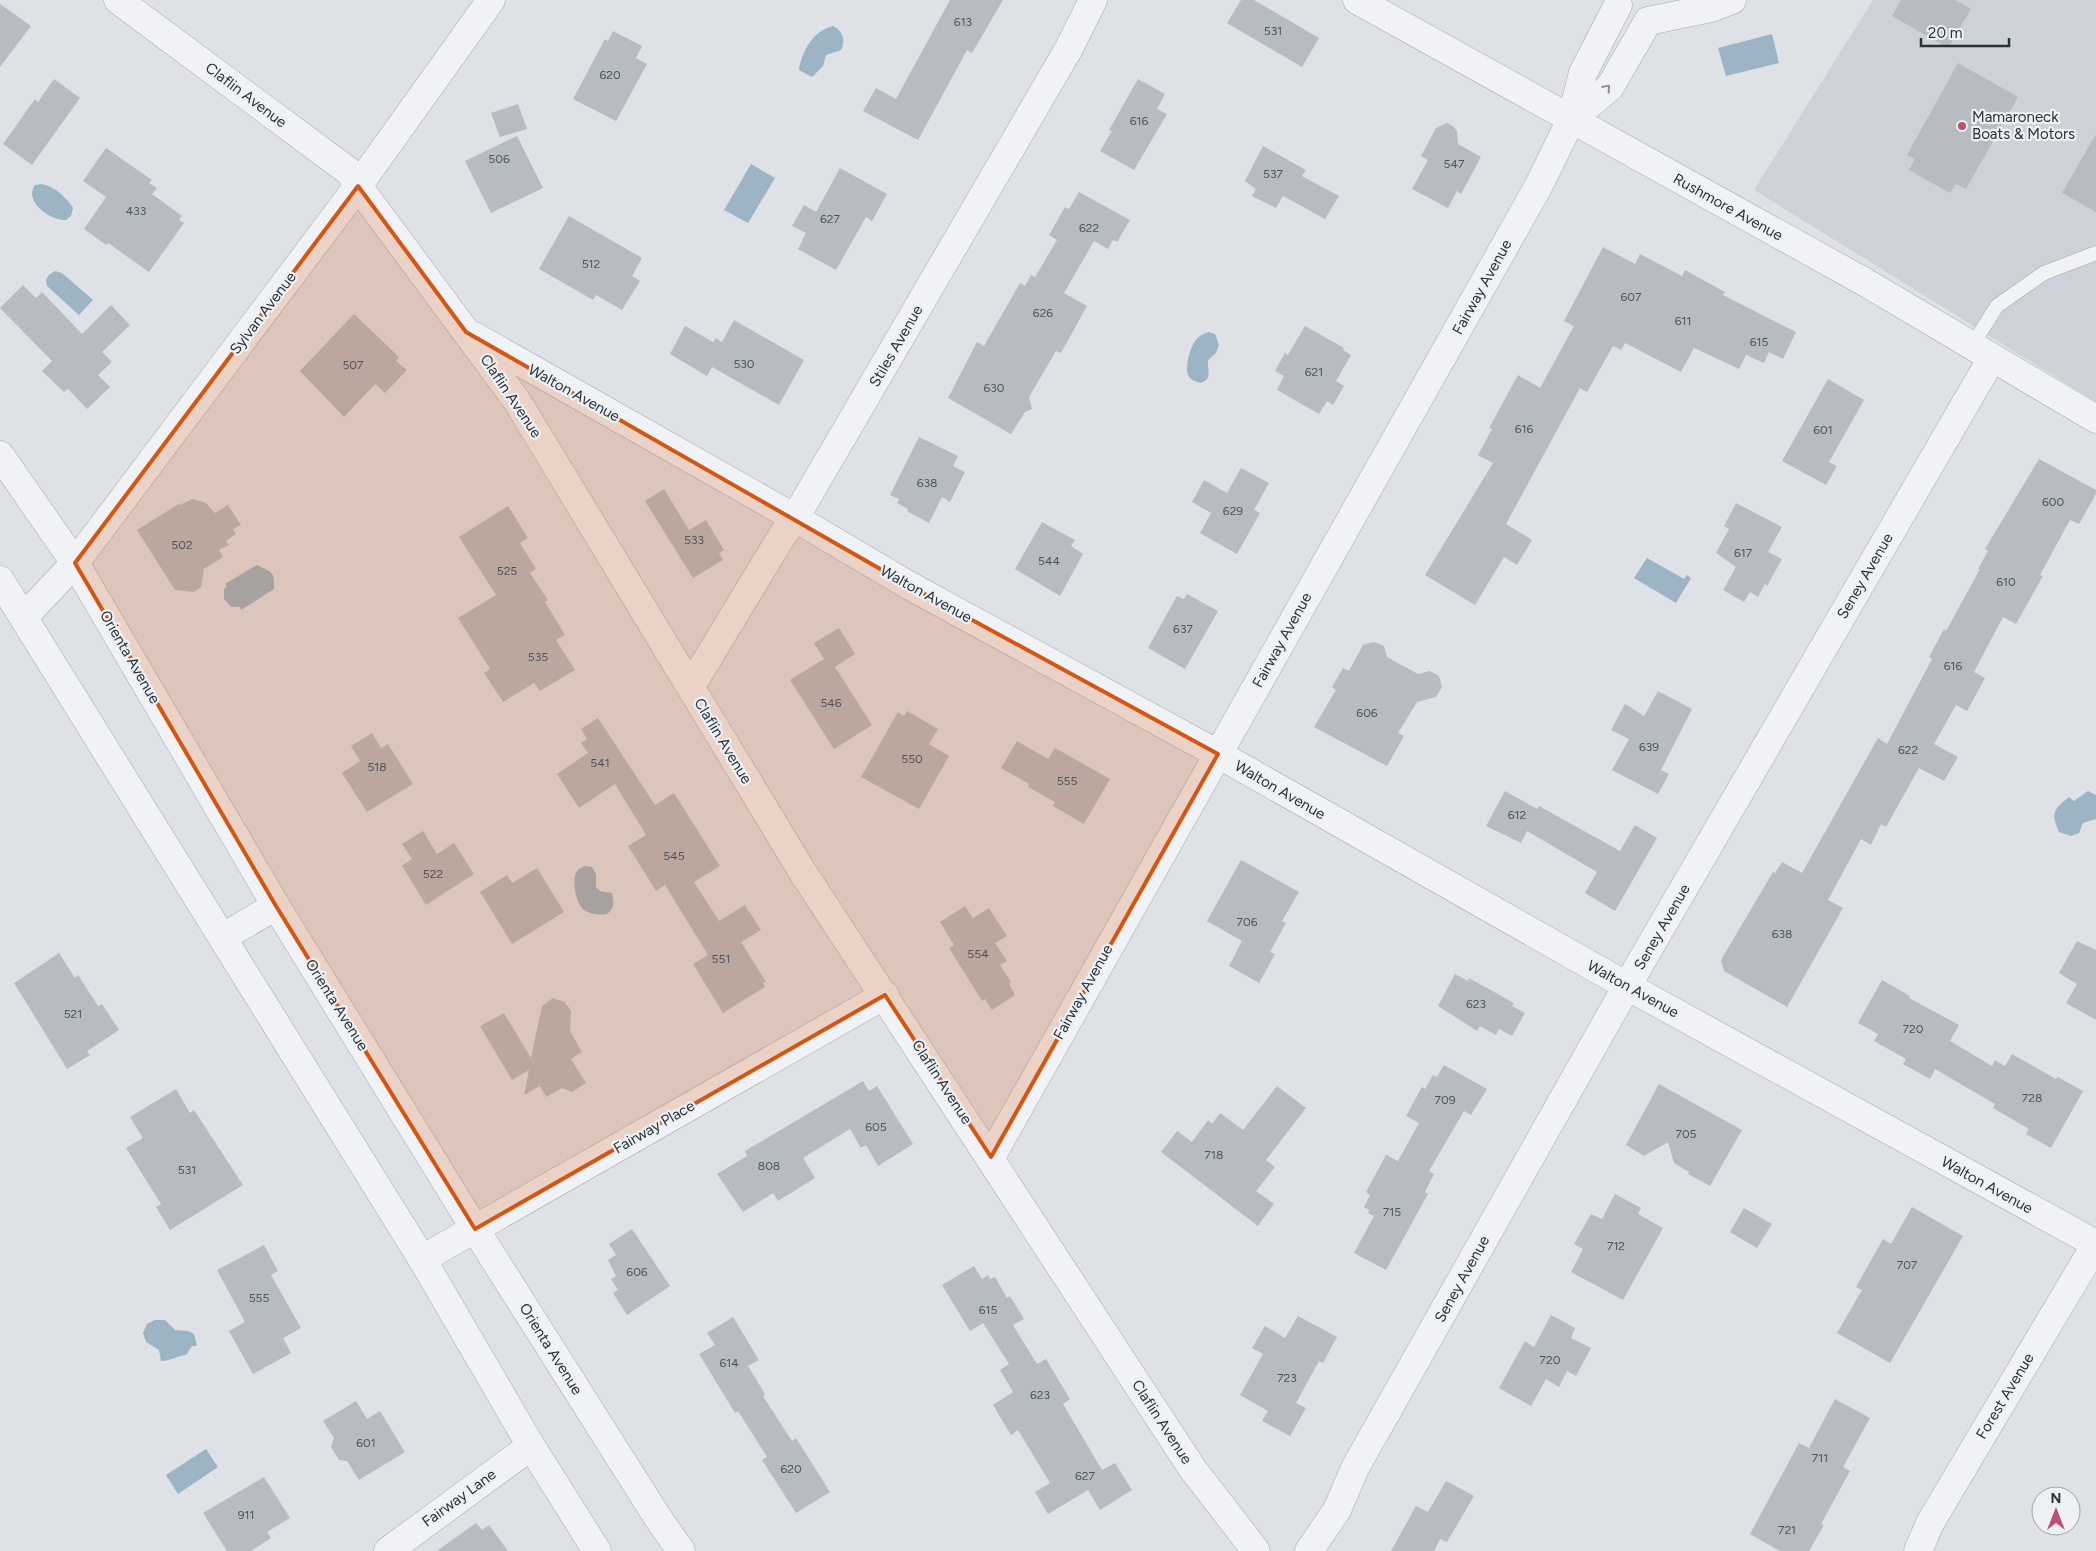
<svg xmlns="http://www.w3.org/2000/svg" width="2096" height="1551" font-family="Figtree,sans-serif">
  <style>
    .built { fill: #ccd2d7 }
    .water { fill: #9cb4c3 }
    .building { fill: #b6bcc2 }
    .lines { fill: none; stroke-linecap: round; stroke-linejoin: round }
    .service-casing { stroke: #a4aaaf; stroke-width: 15 }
    .minor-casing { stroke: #a4aaaf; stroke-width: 29 }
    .tertiary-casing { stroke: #a4aaaf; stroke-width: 29 }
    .service { stroke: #f0f2f5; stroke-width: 14 }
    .minor { stroke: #f0f2f5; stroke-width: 28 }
    .tertiary { stroke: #f0f2f5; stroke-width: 28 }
    .oneway { stroke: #8c9298 }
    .marked { fill: #d55511; fill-opacity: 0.2; stroke: #d55511; stroke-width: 4; stroke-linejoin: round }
    .poi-dot { fill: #bf4f70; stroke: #edf1f4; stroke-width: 2 }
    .labels { text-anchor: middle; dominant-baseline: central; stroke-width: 4.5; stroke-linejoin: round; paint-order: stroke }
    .number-label { font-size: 12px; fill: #4c545d }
    .street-label { font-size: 15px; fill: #29323b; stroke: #edf1f4 }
    .poi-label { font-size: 15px; fill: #29323b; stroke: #edf1f4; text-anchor: start }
  </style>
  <rect width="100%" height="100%" fill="#dee2e6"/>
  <path class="built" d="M1873,0H2096V402L1754,190Z"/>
  <g class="water">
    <path d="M833,26C843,31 846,40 841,50L826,55L823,66L812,77L799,70C802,51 813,31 833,26Z"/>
    <path d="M1772,34L1779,63L1726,76L1718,48Z"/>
    <path d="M751,164L775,178L748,223L724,210Z"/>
    <path d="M42,184C54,186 67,198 73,208L71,216L66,220C50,221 23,201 35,185Z"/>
    <path d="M55,271L62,273L93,300L79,315L47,286L46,280L49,275Z"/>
    <path d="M1209,332L1215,334L1219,345L1216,353L1208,360C1207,371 1213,378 1201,383C1197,382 1193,381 1190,378C1183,371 1190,347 1196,340C1200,335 1203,334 1209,332Z"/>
    <path d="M1647,558L1684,579L1687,575L1691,578L1676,603L1634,578Z"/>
    <path d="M257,565C271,572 275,571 274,589L241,610L240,607H231L224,599V589L227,586L225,584Z"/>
    <path d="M2088,791L2096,795V819L2083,823L2079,833L2071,836L2059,832C2051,812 2053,810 2069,797L2074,801Z"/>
    <path d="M585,866L592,867L596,874V887L600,891L612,893C614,902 615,908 607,914C599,915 592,915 584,910C576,904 572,882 576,873C578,869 581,868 585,866Z"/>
    <path d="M155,1320H165L175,1330L188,1331L194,1334L197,1346H192L186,1355C177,1356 170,1361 161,1361L159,1350L146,1342L143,1333L147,1324Z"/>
    <path d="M206,1449L218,1467L178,1494L166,1475Z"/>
  </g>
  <g class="building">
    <path d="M950,0H1003L972,53L967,50L918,140L863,111L876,88L896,99Z"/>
    <path d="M1241,0H1254L1319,38L1302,67L1227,23Z"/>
    <path d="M1901,0H1955L1971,9L1948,48L1892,16Z"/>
    <path d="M0,4L31,26L0,67Z"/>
    <path d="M613,31L642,46L636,58L647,64L616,121L573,99L605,39L608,41Z"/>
    <path d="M1958,63L2018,97L1966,189L1956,184L1950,193L1909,170L1915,159L1907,155Z"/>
    <path d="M54,79L80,98L32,165L3,144L35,99L38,102Z"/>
    <path d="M1138,79L1165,94L1157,109L1167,114L1134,170L1100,151L1112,131L1109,130Z"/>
    <path d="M518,104L527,129L500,137L491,113Z"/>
    <path d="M1447,123L1453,126L1457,131L1458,144L1481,157L1461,194L1457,191L1448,208L1412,189L1428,160L1421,156L1436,128Z"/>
    <path d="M2096,134V212L2062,193Z"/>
    <path d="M517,136L543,188L491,213L465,161Z"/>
    <path d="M1263,146L1306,170L1302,176L1339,196L1325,219L1283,196L1276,208L1252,196L1256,189L1245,181Z"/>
    <path d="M106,148L152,180L149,183L157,188L152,194L182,216L179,220L184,223L149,272L108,243L106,245L84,229L106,197L83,181Z"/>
    <path d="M840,168L887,194L872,221L866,217L836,270L798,249L806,233L792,226L804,205L816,212Z"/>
    <path d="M1079,192L1130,220L1117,242L1113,240L1108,249L1094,241L1064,293L1087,306L1061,353L1056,351L1029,397L1032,409L1025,412L1011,434L948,398L977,342L984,346L1020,283L1025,286L1031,275L1035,277L1057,240L1049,235L1065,207L1069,209Z"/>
    <path d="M569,216L642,258L632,276L640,281L622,310L596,295L593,300L539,269Z"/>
    <path d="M1603,247L1635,264L1640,254L1682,276L1685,270L1725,292L1723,295L1796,332L1783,359L1769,352L1764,363L1746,355L1739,369L1694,348L1681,372L1625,343L1621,350L1613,346L1587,392L1580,388L1506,524L1532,540L1517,565L1504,557L1475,605L1425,575L1493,463L1478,455L1492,429L1489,428L1518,375L1540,388L1574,326L1564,321Z"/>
    <path d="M23,285L36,298L42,292L82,334L111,305L130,325L102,352L112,362L98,375L110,387L87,409L68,389L64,392L42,371L52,361L0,308Z"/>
    <path d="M354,314L399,357L396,361L407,370L385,393L375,384L344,417L300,371Z"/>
    <path d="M734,320L804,360L779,405L712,367L707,376L670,354L685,326L713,342L716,338L722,342Z"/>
    <path d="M1305,326L1344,348L1343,350L1351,355L1336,381L1344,386L1333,405L1327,401L1319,414L1277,390L1284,376L1275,371L1285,353L1288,355Z"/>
    <path d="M1828,379L1864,400L1829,462L1837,466L1826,485L1782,461Z"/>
    <path d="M919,437L958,456L953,466L965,472L950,502L942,497L929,523L907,511L908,509L897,503L899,499L890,495Z"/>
    <path d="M2039,459L2096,490V494L2079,524L2070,520L2040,575L2043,576L2016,624L2003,617L1974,672L1985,678L1967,711L1956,705L1934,744L1958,757L1944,781L1919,768L1886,827L1881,824L1871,845L1861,839L1828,900L1843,908L1787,1007L1724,971L1721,960L1773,872L1775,873L1782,862L1802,873L1878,738L1887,744L1932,659L1929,657L1944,629L1946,631L1980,569H1978L1988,551L1985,549Z"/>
    <path d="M1241,468L1269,483L1254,510L1260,513L1237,554L1200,533L1211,513L1192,502L1204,480L1227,493Z"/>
    <path d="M664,489L689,530L706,520L724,550L719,553L723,560L693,578L645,501Z"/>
    <path d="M192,499L206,503L215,513L228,505L241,525L233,529L236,534L226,541L229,545L219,550L223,557L204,569L201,587L194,592L175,590L137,530L179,504L180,505Z"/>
    <path d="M1736,503L1782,527L1768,552L1782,559L1767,586L1765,584L1758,597L1750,592L1744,602L1723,590L1736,567L1716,553L1729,529L1724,526Z"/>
    <path d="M508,506L528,538L520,543L536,569L530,573L548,600L545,602L565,635L556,640L575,670L540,691L534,683L503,702L484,673L490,669L458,618L496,595L459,537Z"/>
    <path d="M1042,522L1075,540L1071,546L1083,554L1060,596L1015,569Z"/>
    <path d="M1187,594L1218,611L1185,669L1148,648L1177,596L1184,599Z"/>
    <path d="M839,628L855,654L835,667L872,725L834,749L790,680L824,659L814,643Z"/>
    <path d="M1374,642L1384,646L1387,657L1418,674L1430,671L1439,676L1442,687L1436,697L1417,702L1398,733L1404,736L1387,766L1314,727L1336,690L1332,687L1343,668L1349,671L1363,645Z"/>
    <path d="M1658,691L1692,709L1661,770L1669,774L1658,794L1612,770L1629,739L1611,730L1625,704L1644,716Z"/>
    <path d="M907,711L938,729L929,744L949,756L919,809L861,777L898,712L904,716Z"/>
    <path d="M598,718L655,805L674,793L720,866L694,882L719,921L745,905L761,930L741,942L766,982L763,983L765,987L723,1013L693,964L708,955L665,885L656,891L628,846L646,835L615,784L579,808L557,774L588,753L581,743L587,739L581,729Z"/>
    <path d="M372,733L381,748L388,744L413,784L367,812L342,773L360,761L351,746Z"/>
    <path d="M1017,741L1048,759L1055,748L1110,779L1084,824L1053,806L1055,802L1028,787L1029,784L1001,768Z"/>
    <path d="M1505,791L1537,809L1539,806L1620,851L1635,825L1657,838L1615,911L1585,893L1597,872L1527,831L1521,843L1486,826Z"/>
    <path d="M423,831L437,854L454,843L474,874L426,905L402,866L412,859L402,844Z"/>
    <path d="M1241,860L1299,892L1282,921L1286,923L1270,952L1275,954L1259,983L1229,966L1242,941L1207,921Z"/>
    <path d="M537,868L564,912L512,944L480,892L507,875L512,883Z"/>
    <path d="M965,906L973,918L989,908L1007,936L995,943L1007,961L1000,965L1011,982L1009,984L1015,995L992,1010L985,999L982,1001L949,948L954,945L940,922Z"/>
    <path d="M2077,941L2096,950V1020L2066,1003L2077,984L2059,973Z"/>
    <path d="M59,953L75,978L78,975L98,1006L102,1004L119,1030L87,1051L90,1055L67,1069L14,983Z"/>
    <path d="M1455,974L1468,981L1469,978L1514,1003L1512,1006L1525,1013L1512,1036L1499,1029L1496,1035L1480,1026L1477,1031L1438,1006Z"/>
    <path d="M1882,980L1910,996L1909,998L1959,1025L1950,1041L1992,1066L1995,1060L2005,1066L2012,1054L2056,1079L2058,1077L2083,1091L2051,1148L2026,1134L2029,1129L1993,1108L1995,1104L1935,1069L1930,1079L1903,1064L1906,1059L1874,1041L1878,1034L1858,1023Z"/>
    <path d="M553,998L565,1002L571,1011L570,1031L582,1052L571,1059L586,1083L572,1092L562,1088L546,1097L540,1086L524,1095L529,1070L512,1080L480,1026L504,1013L531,1058L542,1006Z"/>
    <path d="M1444,1065L1487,1089L1471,1115L1464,1111L1429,1171L1434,1174L1425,1192L1428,1194L1386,1270L1354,1253L1374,1216L1368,1213L1369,1210L1364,1207L1370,1195L1366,1192L1386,1155L1398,1161L1419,1123L1406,1116L1422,1087L1425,1089L1433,1075L1437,1077Z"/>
    <path d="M863,1081L869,1091L877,1086L913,1144L878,1166L866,1145L861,1148L850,1129L803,1158L815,1178L778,1201L773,1193L743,1212L717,1174L747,1156L745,1151Z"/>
    <path d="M1659,1084L1742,1130L1710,1186L1688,1174L1689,1172L1674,1163L1668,1142L1644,1156L1626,1145Z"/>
    <path d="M1277,1086L1306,1108L1266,1160L1275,1167L1256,1191L1274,1204L1258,1226L1161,1152L1177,1131L1192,1142L1208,1120L1212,1124L1220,1113L1243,1130Z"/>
    <path d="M176,1089L190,1113L194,1110L243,1185L170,1230L156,1207L161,1204L126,1148L143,1138L130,1117Z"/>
    <path d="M1615,1194L1641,1208L1638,1214L1663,1228L1623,1300L1571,1272L1583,1249L1574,1244L1591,1214L1602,1219Z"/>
    <path d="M1912,1207L1963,1236L1890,1363L1837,1333L1862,1290L1856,1287L1883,1239L1891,1244Z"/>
    <path d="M1744,1208L1772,1224L1757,1248L1730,1232Z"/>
    <path d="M632,1229L670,1286L627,1315L613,1293L618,1290L611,1279L616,1276L608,1260L616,1255L609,1244Z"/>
    <path d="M264,1245L278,1271L271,1275L301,1328L283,1338L291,1353L253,1374L229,1331L245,1322L217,1270Z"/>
    <path d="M974,1266L982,1279L988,1275L990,1279L995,1277L1007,1298L1010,1296L1024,1319L1013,1325L1037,1364L1046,1359L1070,1399L1063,1404L1102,1470L1115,1463L1132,1490L1100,1510L1088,1490L1048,1514L1035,1492L1050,1483L1018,1430L1011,1435L993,1405L1013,1392L1000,1370L1009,1364L983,1323L970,1331L942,1285Z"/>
    <path d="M1551,1315L1575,1328L1571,1338L1591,1348L1576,1376L1567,1371L1559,1387L1546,1379L1531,1406L1499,1388L1525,1341L1534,1347Z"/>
    <path d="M1298,1316L1337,1337L1323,1363L1319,1361L1296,1403L1306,1408L1290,1436L1262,1421L1268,1411L1240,1395L1263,1354L1252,1348L1265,1326L1285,1338Z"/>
    <path d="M733,1317L759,1360L748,1366L765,1394L763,1396L792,1441L796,1438L830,1492L796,1513L762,1460L767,1457L738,1411L735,1413L699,1354L715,1345L707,1333Z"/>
    <path d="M1835,1399L1870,1418L1843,1467L1850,1471L1821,1524L1824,1525L1809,1551H1780L1750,1534L1799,1443L1809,1448Z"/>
    <path d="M356,1401L367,1419L380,1411L405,1452L359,1480L347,1461L339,1460L331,1447L334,1438L323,1421Z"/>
    <path d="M264,1477L290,1518L267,1532L271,1538L251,1551H227L203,1513Z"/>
    <path d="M1446,1481L1474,1496L1447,1542L1440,1539L1434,1551H1391L1416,1506L1428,1512Z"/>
    <path d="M476,1523L482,1530L489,1525L508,1551H437Z"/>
  </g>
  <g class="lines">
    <defs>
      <path id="service" d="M1971,347L1997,306L2044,273L2096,253"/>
      <g id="minor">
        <path d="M118,0L351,173L358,186L517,401L802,871L1192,1468L1256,1551"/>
        <path d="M1357,0L1863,281L2096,419"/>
        <path d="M1571,120L1610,87L1648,21L1711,8L1732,0"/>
        <path d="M474,336L795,518L910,586L1218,754L1627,986L2096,1244"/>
        <path d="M0,455L75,563L276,906L475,1229L658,1518L681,1551"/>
        <path d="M24,617L75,563L358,186L491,0"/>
        <path d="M691,686L782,536L795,518L1068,50L1093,0"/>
        <path d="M223,937L276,906"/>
        <path d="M991,1157L1538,187L1571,120L1583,73L1618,5"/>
        <path d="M422,1259L885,995"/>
        <path d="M388,1551L531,1446"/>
        <path d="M1309,1551L1337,1510L1355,1468L1627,986L1992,358"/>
        <path d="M1918,1551L1930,1523L2096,1244"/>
      </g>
      <path id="tertiary" d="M0,580L422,1259L531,1446L597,1551"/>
    </defs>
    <use href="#service" class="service-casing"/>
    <use href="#minor" class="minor-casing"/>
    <use href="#tertiary" class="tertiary-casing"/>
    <use href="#service" class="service"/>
    <use href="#minor" class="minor"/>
    <use href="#tertiary" class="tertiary"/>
  </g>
  <defs><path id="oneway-chevron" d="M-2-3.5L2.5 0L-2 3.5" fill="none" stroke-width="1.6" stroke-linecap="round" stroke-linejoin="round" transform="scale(1.25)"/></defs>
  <use class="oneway" href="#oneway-chevron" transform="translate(1607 88) rotate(-49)"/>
  <path class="marked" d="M358,186L466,332L910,586L1218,754L991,1157L885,995L475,1229L276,906L75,563Z"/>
  <circle class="poi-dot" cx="1962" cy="126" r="5"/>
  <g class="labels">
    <g class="number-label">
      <text x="963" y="22">613</text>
      <text x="1273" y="31">531</text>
      <text x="610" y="75">620</text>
      <text x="1139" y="121">616</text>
      <text x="499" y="159">506</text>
      <text x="1454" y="164">547</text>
      <text x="1273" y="174">537</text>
      <text x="136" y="211">433</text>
      <text x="830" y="219">627</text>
      <text x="1089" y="228">622</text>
      <text x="591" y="264">512</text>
      <text x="1631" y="297">607</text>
      <text x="1043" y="313">626</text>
      <text x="1683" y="321">611</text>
      <text x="1759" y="342">615</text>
      <text x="744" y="364">530</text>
      <text x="353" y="365">507</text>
      <text x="1314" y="372">621</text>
      <text x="994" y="388">630</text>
      <text x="1524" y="429">616</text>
      <text x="1823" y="430">601</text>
      <text x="927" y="483">638</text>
      <text x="2053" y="502">600</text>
      <text x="1233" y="511">629</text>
      <text x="694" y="540">533</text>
      <text x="182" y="545">502</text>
      <text x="1743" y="553">617</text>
      <text x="1049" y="561">544</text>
      <text x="507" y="571">525</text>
      <text x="2006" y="582">610</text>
      <text x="1183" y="629">637</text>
      <text x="538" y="657">535</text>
      <text x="1953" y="666">616</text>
      <text x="831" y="703">546</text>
      <text x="1367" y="713">606</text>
      <text x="1649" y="747">639</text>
      <text x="1908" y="750">622</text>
      <text x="912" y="759">550</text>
      <text x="600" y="763">541</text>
      <text x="377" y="767">518</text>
      <text x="1067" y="781">555</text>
      <text x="1517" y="815">612</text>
      <text x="674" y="856">545</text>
      <text x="433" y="874">522</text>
      <text x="1247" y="922">706</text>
      <text x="1782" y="934">638</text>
      <text x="978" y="954">554</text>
      <text x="721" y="959">551</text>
      <text x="1476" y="1004">623</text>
      <text x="73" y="1014">521</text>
      <text x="1913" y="1029">720</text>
      <text x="2032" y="1098">728</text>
      <text x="1445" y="1100">709</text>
      <text x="876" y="1127">605</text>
      <text x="1686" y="1134">705</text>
      <text x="1214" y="1155">718</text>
      <text x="769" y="1166">808</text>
      <text x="187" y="1170">531</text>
      <text x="1392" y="1212">715</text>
      <text x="1616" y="1246">712</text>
      <text x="1907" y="1265">707</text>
      <text x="637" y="1272">606</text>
      <text x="259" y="1298">555</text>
      <text x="988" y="1310">615</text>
      <text x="1550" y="1360">720</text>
      <text x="729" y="1363">614</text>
      <text x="1287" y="1378">723</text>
      <text x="1040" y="1395">623</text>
      <text x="366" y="1443">601</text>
      <text x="1820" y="1458">711</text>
      <text x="791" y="1469">620</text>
      <text x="1085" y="1476">627</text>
      <text x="246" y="1515">911</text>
      <text x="1787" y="1530">721</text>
    </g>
    <g class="street-label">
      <text transform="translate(246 95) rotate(37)">Claflin Avenue</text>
      <text transform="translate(1728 207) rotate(29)">Rushmore Avenue</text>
      <text transform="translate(1482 287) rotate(-61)">Fairway Avenue</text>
      <text transform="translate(263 313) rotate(-53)">Sylvan Avenue</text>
      <text transform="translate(896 346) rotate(-60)">Stiles Avenue</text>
      <text transform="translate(574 393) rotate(29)">Walton Avenue</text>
      <text transform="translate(511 396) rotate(56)">Claflin Avenue</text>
      <text transform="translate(1865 576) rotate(-60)">Seney Avenue</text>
      <text transform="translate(926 594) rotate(29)">Walton Avenue</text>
      <text transform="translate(1282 640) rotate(-61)">Fairway Avenue</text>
      <text transform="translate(130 657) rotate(60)">Orienta Avenue</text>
      <text transform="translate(723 741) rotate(59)">Claflin Avenue</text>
      <text transform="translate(1280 790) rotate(30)">Walton Avenue</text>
      <text transform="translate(1662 927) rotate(-60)">Seney Avenue</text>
      <text transform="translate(1633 989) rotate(29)">Walton Avenue</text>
      <text transform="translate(1083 992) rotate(-61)">Fairway Avenue</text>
      <text transform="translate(337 1005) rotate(58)">Orienta Avenue</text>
      <text transform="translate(942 1082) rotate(57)">Claflin Avenue</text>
      <text transform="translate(654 1127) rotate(-30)">Fairway Place</text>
      <text transform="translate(1987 1185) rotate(29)">Walton Avenue</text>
      <text transform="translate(1462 1279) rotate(-61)">Seney Avenue</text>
      <text transform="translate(551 1349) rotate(58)">Orienta Avenue</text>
      <text transform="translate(2005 1396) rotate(-59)">Forest Avenue</text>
      <text transform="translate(1162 1422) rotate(57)">Claflin Avenue</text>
      <text transform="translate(459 1498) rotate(-36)">Fairway Lane</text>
    </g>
    <g class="poi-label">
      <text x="1972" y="117">Mamaroneck<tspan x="1972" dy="17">Boats &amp; Motors</tspan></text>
    </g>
  </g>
  <g transform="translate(2056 1511)"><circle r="24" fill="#edf1f4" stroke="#9fa5aa"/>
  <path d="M0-4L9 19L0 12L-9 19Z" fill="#bf4f70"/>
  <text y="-8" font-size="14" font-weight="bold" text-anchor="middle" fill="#29323b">N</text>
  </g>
  <path d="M1921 38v8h88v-8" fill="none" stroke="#29323b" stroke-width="2.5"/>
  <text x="1928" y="38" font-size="15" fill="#29323b" stroke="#edf1f4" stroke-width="4" paint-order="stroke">20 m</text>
</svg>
